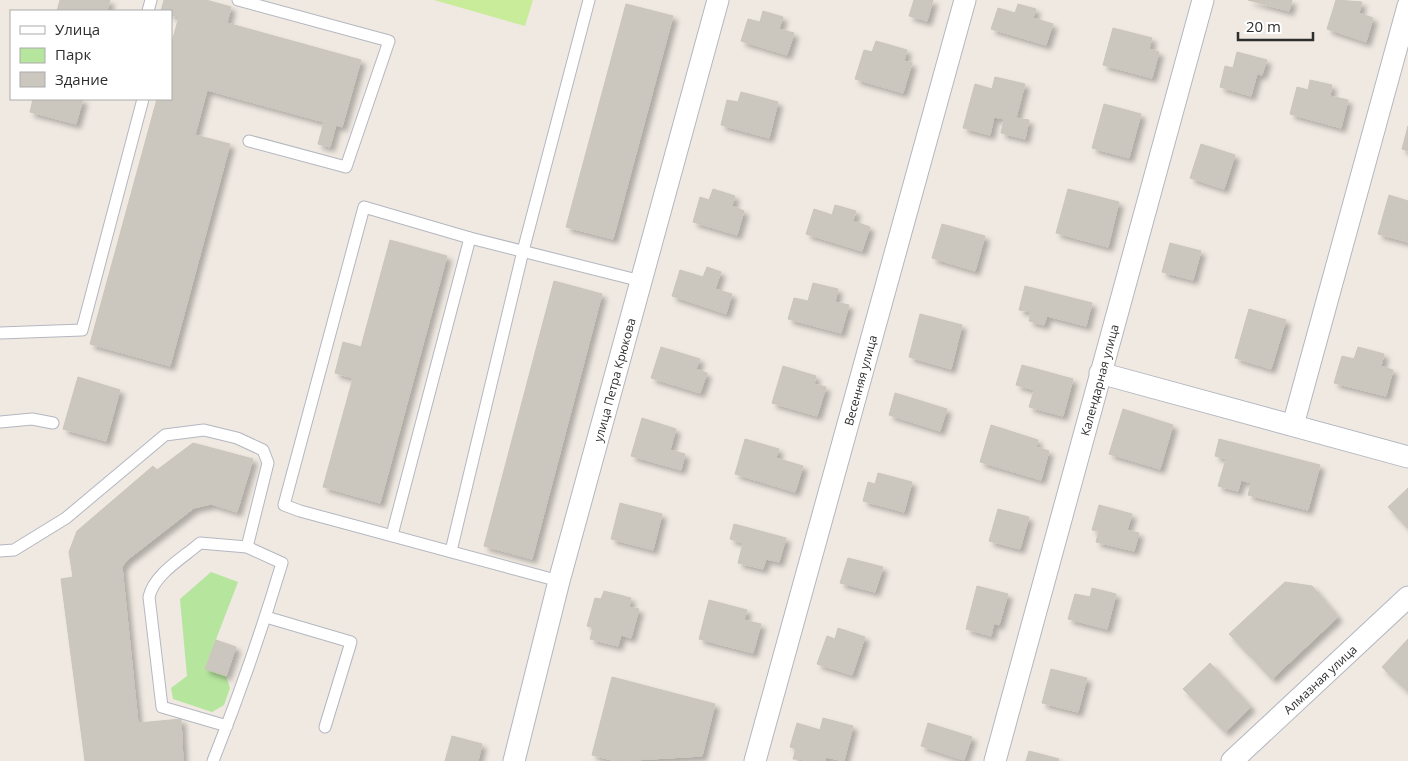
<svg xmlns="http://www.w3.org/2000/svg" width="1408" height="761" font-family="'Open Sans',sans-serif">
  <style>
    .green { fill: #b6e59e }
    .pitch { fill: #c9ec9a }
    .building { fill: #cbc7bf; stroke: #cbc5ba; filter: url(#shadow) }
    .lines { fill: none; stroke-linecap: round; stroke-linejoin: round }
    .lane-casing { stroke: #b4b7c1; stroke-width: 13 }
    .street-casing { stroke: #b4b7c1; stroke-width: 23 }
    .lane { stroke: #fff; stroke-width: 11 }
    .street { stroke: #fff; stroke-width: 21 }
    .labels { text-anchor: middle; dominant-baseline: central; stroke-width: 5; stroke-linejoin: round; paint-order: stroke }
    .street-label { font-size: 12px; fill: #2e2e2e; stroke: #fff }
  </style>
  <defs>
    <filter id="shadow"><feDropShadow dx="4.5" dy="4.5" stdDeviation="2.5" flood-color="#0004"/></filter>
  </defs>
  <rect width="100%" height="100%" fill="#efe9e1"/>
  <path class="green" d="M211,572L238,582L205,668L226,676L230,688L224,705L212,712L173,699L171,688L187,676L180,599Z"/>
  <path class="pitch" d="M434,0H533L525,26Z"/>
  <g class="building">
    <path d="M60,0H110L107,11H57Z"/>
    <path d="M164,0H206L231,7L227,23L361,60L342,127L336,125L330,147L318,144L324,122L207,90L195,135L230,144L170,366L90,344L157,99H171V45L179,17L171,15V11H161Z"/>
    <path d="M914,0H933L927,21L909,16Z"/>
    <path d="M1248,0H1292L1289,11Z"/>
    <path d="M1336,0L1362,2L1359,13L1373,18L1366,42L1327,29Z"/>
    <path d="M626,4L673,16L613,239L566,227Z"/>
    <path d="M1018,4L1036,9L1033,18L1053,24L1046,45L991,29L998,8L1015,13Z"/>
    <path d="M763,11L783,17L779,29L794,33L787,55L741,41L748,19L760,22Z"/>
    <path d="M1113,28L1152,38L1149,49L1159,52L1152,78L1103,65Z"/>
    <path d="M876,41L907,50L904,61L912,63L903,93L855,79L864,50L872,52Z"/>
    <path d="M1237,52L1267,60L1262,75L1257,74L1251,96L1220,87L1225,66L1233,68Z"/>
    <path d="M995,77L1025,84L1016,118L1029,120L1025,139L1001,133L1004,119L994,117L990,135L963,128L975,84L992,89Z"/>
    <path d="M1310,80L1332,85L1330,96L1348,100L1341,128L1290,114L1297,87L1308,90Z"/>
    <path d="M741,92L778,102L769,138L721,125L727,100L738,102Z"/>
    <path d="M33,99H83L76,124L30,112Z"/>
    <path d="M1104,104L1141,114L1129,158L1092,148Z"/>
    <path d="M1408,126V151L1402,149Z"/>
    <path d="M1201,144L1235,155L1224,189L1190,178Z"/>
    <path d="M713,189L735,196L732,206L744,211L737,235L693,222L700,197L709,200Z"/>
    <path d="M1068,189L1119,202L1108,247L1056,233Z"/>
    <path d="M1389,195L1408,201V242L1378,234Z"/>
    <path d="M835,205L856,211L853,221L870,227L862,251L806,234L814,209L832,215Z"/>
    <path d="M942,224L985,236L975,271L932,258Z"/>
    <path d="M390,240L447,256L380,503L323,487L353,378L335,373L343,342L361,347Z"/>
    <path d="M1170,243L1201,251L1193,280L1162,272Z"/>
    <path d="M707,267L721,272L715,289L732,294L726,314L672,296L680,270L703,277Z"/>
    <path d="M554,281L602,294L532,559L484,546Z"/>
    <path d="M813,283L838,289L835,302L849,305L841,333L788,319L794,298L808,301Z"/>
    <path d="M1025,286L1092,303L1086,326L1047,316L1044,325L1029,321L1031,312L1019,310Z"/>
    <path d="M1249,309L1286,320L1271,369L1235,358Z"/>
    <path d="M920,314L962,325L951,369L909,357Z"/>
    <path d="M661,347L700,359L696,369L707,373L700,393L651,378Z"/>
    <path d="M1358,347L1384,354L1381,366L1393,370L1386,396L1334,383L1342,356L1354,359Z"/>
    <path d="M1022,365L1073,379L1063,416L1029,407L1034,390L1016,385Z"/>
    <path d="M783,366L816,376L814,384L826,387L817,416L772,403Z"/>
    <path d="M78,377L120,390L106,441L63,429Z"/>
    <path d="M895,393L947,409L940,431L889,415Z"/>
    <path d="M1123,409L1173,425L1160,469L1109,454Z"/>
    <path d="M642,418L676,429L670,450L685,454L681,470L631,456Z"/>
    <path d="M991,425L1038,440L1036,447L1049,451L1041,480L980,462Z"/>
    <path d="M745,439L779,449L776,458L803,466L795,492L735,474Z"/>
    <path d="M1219,439L1320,465L1308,510L1248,495L1251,483L1241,480L1238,491L1218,486L1226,459L1215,456Z"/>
    <path d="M193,443L253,459L237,512L211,504L194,508L127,560L122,567L138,723L181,719L183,761H85L61,579L73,577L69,552L77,531L153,466L157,470Z"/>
    <path d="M878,473L912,482L904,512L863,501L868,482L875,484Z"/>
    <path d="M1408,488V528L1388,507Z"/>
    <path d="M620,503L662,514L653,550L611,539Z"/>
    <path d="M1099,505L1132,514L1127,530L1139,533L1134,551L1096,542L1099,531L1092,530Z"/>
    <path d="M998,509L1029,517L1020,549L989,541Z"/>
    <path d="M734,524L786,538L779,562L766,559L763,569L738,563L743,543L730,539Z"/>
    <path d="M848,558L883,567L875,592L840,583Z"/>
    <path d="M1285,582L1312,586L1338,617L1272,679L1229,634Z"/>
    <path d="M977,586L1008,594L999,625L994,623L991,636L966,629Z"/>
    <path d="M1092,588L1116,594L1107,629L1068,619L1075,594L1090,597Z"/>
    <path d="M604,591L631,598L629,607L639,609L631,638L621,635L618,646L590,639L593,628L587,626L595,598L601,599Z"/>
    <path d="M709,600L747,610L744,620L761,624L753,653L699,639Z"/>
    <path d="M838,628L865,637L852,675L817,664L827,636L835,639Z"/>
    <path d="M1408,639V692L1382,667Z"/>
    <path d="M216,640L236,647L226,676L205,669Z"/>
    <path d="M1210,663L1251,707L1225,732L1183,689Z"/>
    <path d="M1051,669L1087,678L1078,712L1042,703Z"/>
    <path d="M612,677L715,704L702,756L616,761L592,755Z"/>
    <path d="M823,718L853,726L844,761L826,757L825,761L793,759L796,749L790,747L797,723L820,730Z"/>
    <path d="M928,723L972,737L964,760L921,746Z"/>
    <path d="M452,736L482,744L478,761H445Z"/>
    <path d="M1029,751L1059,759L1058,761H1026Z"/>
  </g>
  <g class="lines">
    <defs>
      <g id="lane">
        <path d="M238,0L389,41L346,167L249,141"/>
        <path d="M148,11L151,0"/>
        <path d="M0,333L82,330L143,99"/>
        <path d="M0,422L32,419L53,423"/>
        <path d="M392,535L470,238"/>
        <path d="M0,551L14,550L66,518L165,435L204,430L237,438L263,450L268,463L247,547"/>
        <path d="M451,551L523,251L589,0"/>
        <path d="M559,581L300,511L284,505L364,207L470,238L641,281"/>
        <path d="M266,617L351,642L325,727"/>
        <path d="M213,761C239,696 262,630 282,563L247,547L200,543C183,558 154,574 149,597L162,707L227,726"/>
      </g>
      <g id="street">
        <path d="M1100,373L1408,457"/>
        <path d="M1293,425L1408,6"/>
        <path id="s1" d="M514,761L559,581L718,0"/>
        <path id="s2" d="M755,761L965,0"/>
        <path id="s3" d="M995,761L1203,0"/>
        <path id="s4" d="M1232,761L1408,597"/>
      </g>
    </defs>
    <use href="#lane" class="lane-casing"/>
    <use href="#street" class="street-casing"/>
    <use href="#lane" class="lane"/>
    <use href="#street" class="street"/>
  </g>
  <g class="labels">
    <g class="street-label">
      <text stroke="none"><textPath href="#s1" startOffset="394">улица Петра Крюкова</textPath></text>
      <text stroke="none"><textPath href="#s2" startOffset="395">Весенняя улица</textPath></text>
      <text stroke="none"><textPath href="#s3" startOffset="395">Календарная улица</textPath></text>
      <text stroke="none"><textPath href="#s4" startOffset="120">Алмазная улица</textPath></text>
    </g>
  </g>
  <rect x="10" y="10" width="162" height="90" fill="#ffffff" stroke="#ababab"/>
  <rect x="20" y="26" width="25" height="8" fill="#ffffff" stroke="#ababab"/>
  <text x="55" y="35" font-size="15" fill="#2e2e2e">Улица</text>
  <rect x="20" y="48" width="25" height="15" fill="#b6e59e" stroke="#ababab"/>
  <text x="55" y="60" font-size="15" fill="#2e2e2e">Парк</text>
  <rect x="20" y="72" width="25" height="15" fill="#cbc7bf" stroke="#ababab"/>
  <text x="55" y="85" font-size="15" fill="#2e2e2e">Здание</text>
  <path d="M1238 32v8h75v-8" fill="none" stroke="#2e2e2e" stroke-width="2.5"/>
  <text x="1246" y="32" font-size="15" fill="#2e2e2e" stroke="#ffffff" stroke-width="4" paint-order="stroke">20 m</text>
</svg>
